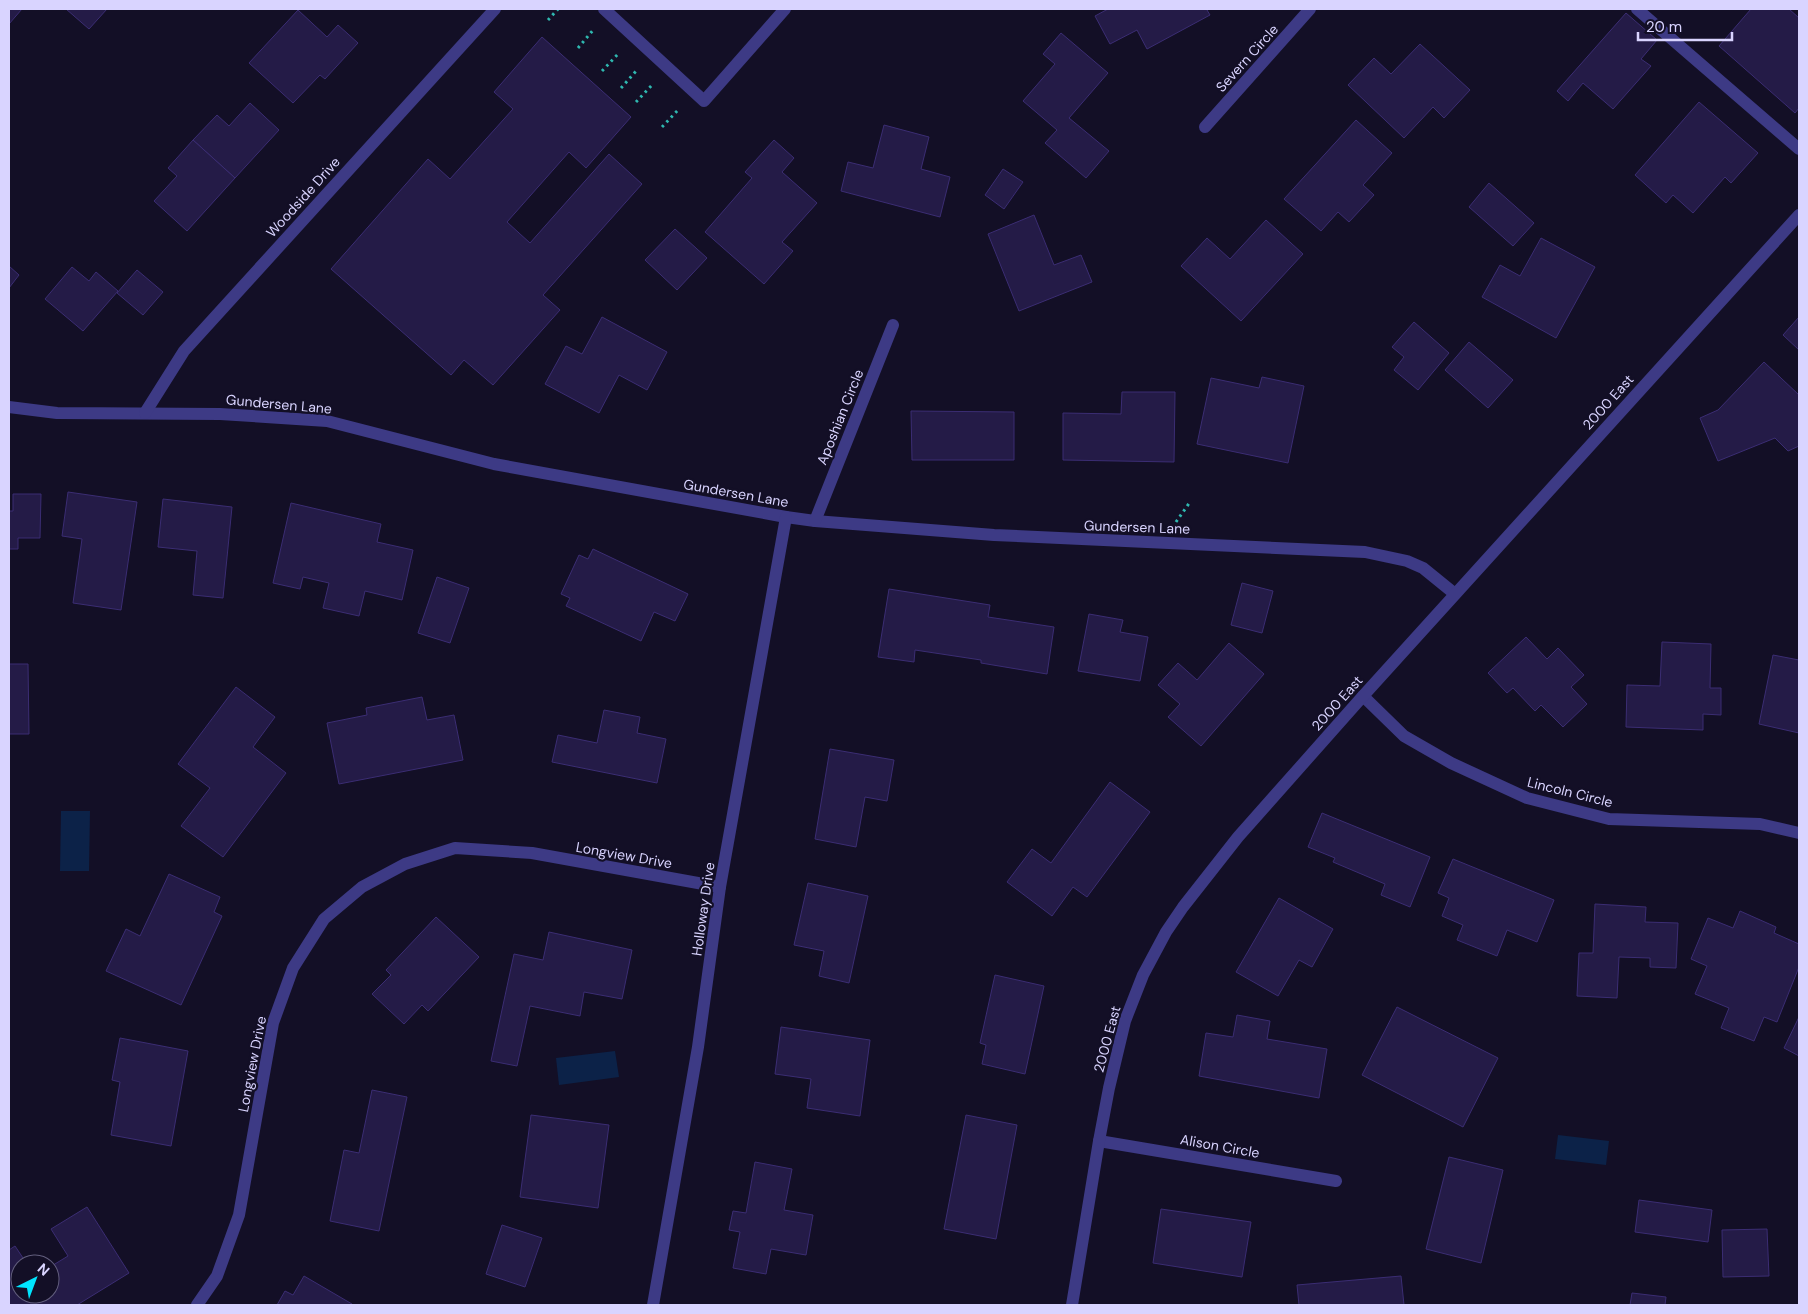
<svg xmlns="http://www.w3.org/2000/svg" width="1808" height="1314" font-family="'DM Sans',sans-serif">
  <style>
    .water { fill: #0c2248 }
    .building { fill: #241b47; stroke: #3b2d73 }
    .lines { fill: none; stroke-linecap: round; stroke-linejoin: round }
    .path { stroke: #2fb8b0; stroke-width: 3; stroke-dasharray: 2.5 4; stroke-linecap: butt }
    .lane { stroke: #3d3a85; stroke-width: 12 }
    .street { stroke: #3d3a85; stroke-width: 12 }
    .labels { text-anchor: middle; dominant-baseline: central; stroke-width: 4.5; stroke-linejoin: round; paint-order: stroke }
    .street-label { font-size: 14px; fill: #d9d4ff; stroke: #130f26 }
  </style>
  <rect width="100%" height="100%" fill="#130f26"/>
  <g class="water">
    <path d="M61,811H90L89,871H60Z"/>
    <path d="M615,1051L619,1077L559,1085L556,1058Z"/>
    <path d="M1558,1135L1609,1141L1606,1165L1555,1159Z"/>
  </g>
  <g class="building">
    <path d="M9,9H22L9,24Z"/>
    <path d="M66,9H107L89,29Z"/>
    <path d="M1108,9H1209L1207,10L1210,15L1147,49L1137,30L1110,44L1095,16Z"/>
    <path d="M1751,9H1789L1799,18V108L1795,113L1719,46Z"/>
    <path d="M298,10L327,37L338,25L358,43L325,79L320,75L293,103L249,63Z"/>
    <path d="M1626,13L1657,40L1641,59L1651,66L1613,109L1583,83L1568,101L1557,91Z"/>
    <path d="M1061,33L1108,73L1069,118L1109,151L1086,178L1045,143L1057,130L1023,101L1055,64L1043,54Z"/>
    <path d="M542,37L631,117L586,168L569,152L507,222L530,243L609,154L642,184L543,295L560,310L493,385L464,360L451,375L331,269L428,159L450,179L513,109L494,92Z"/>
    <path d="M1420,44L1470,90L1444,118L1433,107L1404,138L1348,85L1374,58L1391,74Z"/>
    <path d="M1699,102L1758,153L1731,183L1725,177L1693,213L1673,195L1666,203L1635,175Z"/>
    <path d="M250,103L279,130L235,178L193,140L217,115L229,126Z"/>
    <path d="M1356,120L1392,153L1363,185L1374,195L1349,222L1338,212L1321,231L1284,199Z"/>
    <path d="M884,125L929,137L921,169L950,177L940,217L841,191L848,162L873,168Z"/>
    <path d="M193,140L235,178L187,231L154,201L177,176L168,168Z"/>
    <path d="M774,140L794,158L782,172L817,203L782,242L793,251L764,284L705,232L752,178L745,172Z"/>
    <path d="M1003,169L1023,182L1004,209L985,195Z"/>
    <path d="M1489,183L1534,223L1513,246L1469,207Z"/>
    <path d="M1034,215L1054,265L1081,255L1092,282L1019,311L988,234Z"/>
    <path d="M1266,220L1303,254L1241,321L1181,266L1207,238L1230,259Z"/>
    <path d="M675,229L707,258L677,290L645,260Z"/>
    <path d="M1541,238L1595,267L1556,338L1482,297L1500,265L1520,276Z"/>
    <path d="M9,266L19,275L9,288Z"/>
    <path d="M72,267L89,281L96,272L118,291L83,331L45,299Z"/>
    <path d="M137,270L163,292L143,315L117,293Z"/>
    <path d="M602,317L667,352L647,390L619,375L599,413L545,384L566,346L582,354Z"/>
    <path d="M1799,317V350L1783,335Z"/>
    <path d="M1414,322L1449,353L1418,390L1394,370L1404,357L1392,347Z"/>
    <path d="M1469,342L1513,380L1488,408L1445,370Z"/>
    <path d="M1764,362L1799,395V446L1788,451L1775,438L1718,461L1700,418L1718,410Z"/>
    <path d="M1262,377L1304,386L1288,463L1197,444L1211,378L1259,388Z"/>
    <path d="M1122,392H1175L1174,462L1063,460V413L1121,414Z"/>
    <path d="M911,411L1014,412V460H912Z"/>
    <path d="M68,492L137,502L121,610L73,603L82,539L62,536Z"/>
    <path d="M13,494H41L40,538H18V549H9V511H13Z"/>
    <path d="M163,499L232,507L223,598L193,595L197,551L158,547Z"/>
    <path d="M291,503L381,524L377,542L413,550L402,600L365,591L359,616L323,608L329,583L303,577L300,589L273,583Z"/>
    <path d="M593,549L688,594L675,621L654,612L641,641L566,606L570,598L561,594L579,555L588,559Z"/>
    <path d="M437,577L469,588L450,643L418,633Z"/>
    <path d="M1242,583L1273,591L1262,633L1231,625Z"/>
    <path d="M889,589L990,605L988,617L1054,627L1047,674L981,663V660L915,650L914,662L878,657Z"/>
    <path d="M1089,614L1123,620L1120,632L1148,637L1140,681L1078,671Z"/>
    <path d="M1526,637L1547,659L1558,648L1584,675L1571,687L1587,704L1563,727L1541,705L1535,711L1513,688L1507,693L1488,673Z"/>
    <path d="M1662,642L1711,644L1710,688H1721V715L1703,714V730L1626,727L1627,685L1660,686Z"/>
    <path d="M1229,643L1264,674L1201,746L1168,717L1180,704L1158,685L1178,663L1197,680Z"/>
    <path d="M1773,655L1799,660V733L1759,724Z"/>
    <path d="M9,664H28L29,734H9Z"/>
    <path d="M236,687L275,717L253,747L286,773L223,857L181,826L210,788L178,764Z"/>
    <path d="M422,697L427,720L454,715L463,760L339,784L327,723L367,715L366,708Z"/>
    <path d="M604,710L640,717L637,733L666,739L657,783L552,762L558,735L597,743Z"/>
    <path d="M830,749L894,760L887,801L865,797L856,847L815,839Z"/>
    <path d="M1110,782L1150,812L1087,897L1073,887L1052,916L1007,882L1032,849L1051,863Z"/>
    <path d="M1322,813L1430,857L1410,907L1381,895L1385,884L1333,862L1335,858L1308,847Z"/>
    <path d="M1453,859L1554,900L1537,942L1507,930L1497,956L1457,940L1463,925L1442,916L1449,898L1438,893Z"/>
    <path d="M169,874L220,897L214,912L222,916L181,1005L106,971L126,929L140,936Z"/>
    <path d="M808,883L868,896L849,983L819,976L824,951L794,945Z"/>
    <path d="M1279,898L1333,929L1312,967L1299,960L1278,996L1236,972Z"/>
    <path d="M1595,904L1646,907L1645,922L1678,923L1676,968L1650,967V958L1619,957L1617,998L1577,996L1579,953H1593Z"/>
    <path d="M1740,911L1776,927L1774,933L1799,944V967L1777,1022L1764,1017L1754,1041L1721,1028L1729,1008L1695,994L1707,966L1691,959L1708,918L1733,928Z"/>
    <path d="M436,917L479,957L428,1011L422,1005L404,1024L372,994L391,975L386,970Z"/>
    <path d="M549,932L632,950L622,999L584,992L580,1016L530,1006L517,1066L491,1061L514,954L543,960Z"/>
    <path d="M995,975L1044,986L1025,1074L982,1064L986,1045L980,1043Z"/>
    <path d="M1397,1007L1498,1058L1463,1127L1362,1075Z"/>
    <path d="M1237,1015L1270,1021L1267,1039L1327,1049L1319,1098L1199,1076L1206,1033L1233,1037Z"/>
    <path d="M1799,1017V1056L1784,1048Z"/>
    <path d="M781,1027L870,1040L860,1116L807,1108L811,1079L775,1074Z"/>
    <path d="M120,1038L188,1051L171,1146L111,1135L120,1082L112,1080Z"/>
    <path d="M372,1090L407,1097L379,1231L330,1221L344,1150L359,1153Z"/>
    <path d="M531,1115L609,1125L598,1208L520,1197Z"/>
    <path d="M966,1115L1017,1125L996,1239L944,1229Z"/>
    <path d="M1449,1157L1503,1170L1481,1263L1426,1249Z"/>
    <path d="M755,1162L792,1169L784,1210L813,1215L806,1255L771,1249L766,1274L733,1268L740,1232L729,1230L733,1211L746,1213Z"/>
    <path d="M1639,1200L1712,1210L1708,1242L1635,1232Z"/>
    <path d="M87,1207L129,1273L77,1305H9V1250L15,1246L27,1264H20V1294H50V1267L68,1256L51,1229Z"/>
    <path d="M1161,1209L1251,1222L1242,1277L1153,1263Z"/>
    <path d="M502,1225L542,1238L525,1287L486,1274Z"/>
    <path d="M1767,1229L1769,1276L1723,1277L1722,1230Z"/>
    <path d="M304,1276L352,1304L351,1305H277L285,1291L293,1295Z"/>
    <path d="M1401,1276L1404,1305H1299L1297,1285Z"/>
    <path d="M1632,1293L1666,1297L1665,1305H1630Z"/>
  </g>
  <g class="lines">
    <g class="path">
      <path d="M548,20L558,9"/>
      <path d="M578,48L594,29"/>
      <path d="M602,71L619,53"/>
      <path d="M621,88L637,70"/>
      <path d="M636,102L653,84"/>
      <path d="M662,127L679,109"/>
      <path d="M1176,522L1190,502"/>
    </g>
    <g class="lane">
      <path d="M604,9L704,101L785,9"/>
      <path d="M1637,9L1799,149"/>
    </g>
    <g class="street">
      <path d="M1205,127L1310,9"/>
      <path d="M9,407L57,413L220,414L327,421L494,464L786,517L815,521L994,535L1365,552L1407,561L1423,568L1455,594"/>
      <path d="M145,413L184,351L495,9"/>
      <path d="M815,521L893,325"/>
      <path d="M1363,696L1404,736L1451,763L1527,798L1609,819L1760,824L1799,833"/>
      <path d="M1099,1141L1336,1181"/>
      <path d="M197,1305L217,1276L239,1215L273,1023L293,968L324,919L362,887L405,864L455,848L532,853L720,887"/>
      <path d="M653,1305L698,1047L720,887L786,517"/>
      <path d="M1072,1305L1099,1141L1109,1088L1125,1021L1143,975L1166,932L1183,907L1238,837L1363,696L1799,215"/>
    </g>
  </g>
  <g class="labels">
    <g class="street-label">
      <text transform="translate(1247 58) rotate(-48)">Severn Circle</text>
      <text transform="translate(303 197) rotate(-48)">Woodside Drive</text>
      <text transform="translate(1608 402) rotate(-48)">2000 East</text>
      <text transform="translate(279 404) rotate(5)">Gundersen Lane</text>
      <text transform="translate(840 417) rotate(-68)">Aposhian Circle</text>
      <text transform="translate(736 493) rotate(10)">Gundersen Lane</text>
      <text transform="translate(1137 527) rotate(2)">Gundersen Lane</text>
      <text transform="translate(1337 703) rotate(-48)">2000 East</text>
      <text transform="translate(1570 792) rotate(14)">Lincoln Circle</text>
      <text transform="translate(624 855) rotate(10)">Longview Drive</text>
      <text transform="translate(703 909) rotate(-82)">Holloway Drive</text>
      <text transform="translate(1107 1039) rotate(-75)">2000 East</text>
      <text transform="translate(252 1064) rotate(-79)">Longview Drive</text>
      <text transform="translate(1220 1146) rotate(10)">Alison Circle</text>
    </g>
  </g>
  <rect width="1808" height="1314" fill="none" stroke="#d9d4ff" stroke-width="20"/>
  <g transform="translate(35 1279) rotate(42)"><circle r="24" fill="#130f26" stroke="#625e7d"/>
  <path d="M0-4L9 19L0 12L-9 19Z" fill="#00e5ff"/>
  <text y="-8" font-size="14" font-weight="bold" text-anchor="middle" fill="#d9d4ff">N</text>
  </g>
  <path d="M1638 32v8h94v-8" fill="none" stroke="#d9d4ff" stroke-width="2.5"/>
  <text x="1646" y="32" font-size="15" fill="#d9d4ff" stroke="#130f26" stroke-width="4" paint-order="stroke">20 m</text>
</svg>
